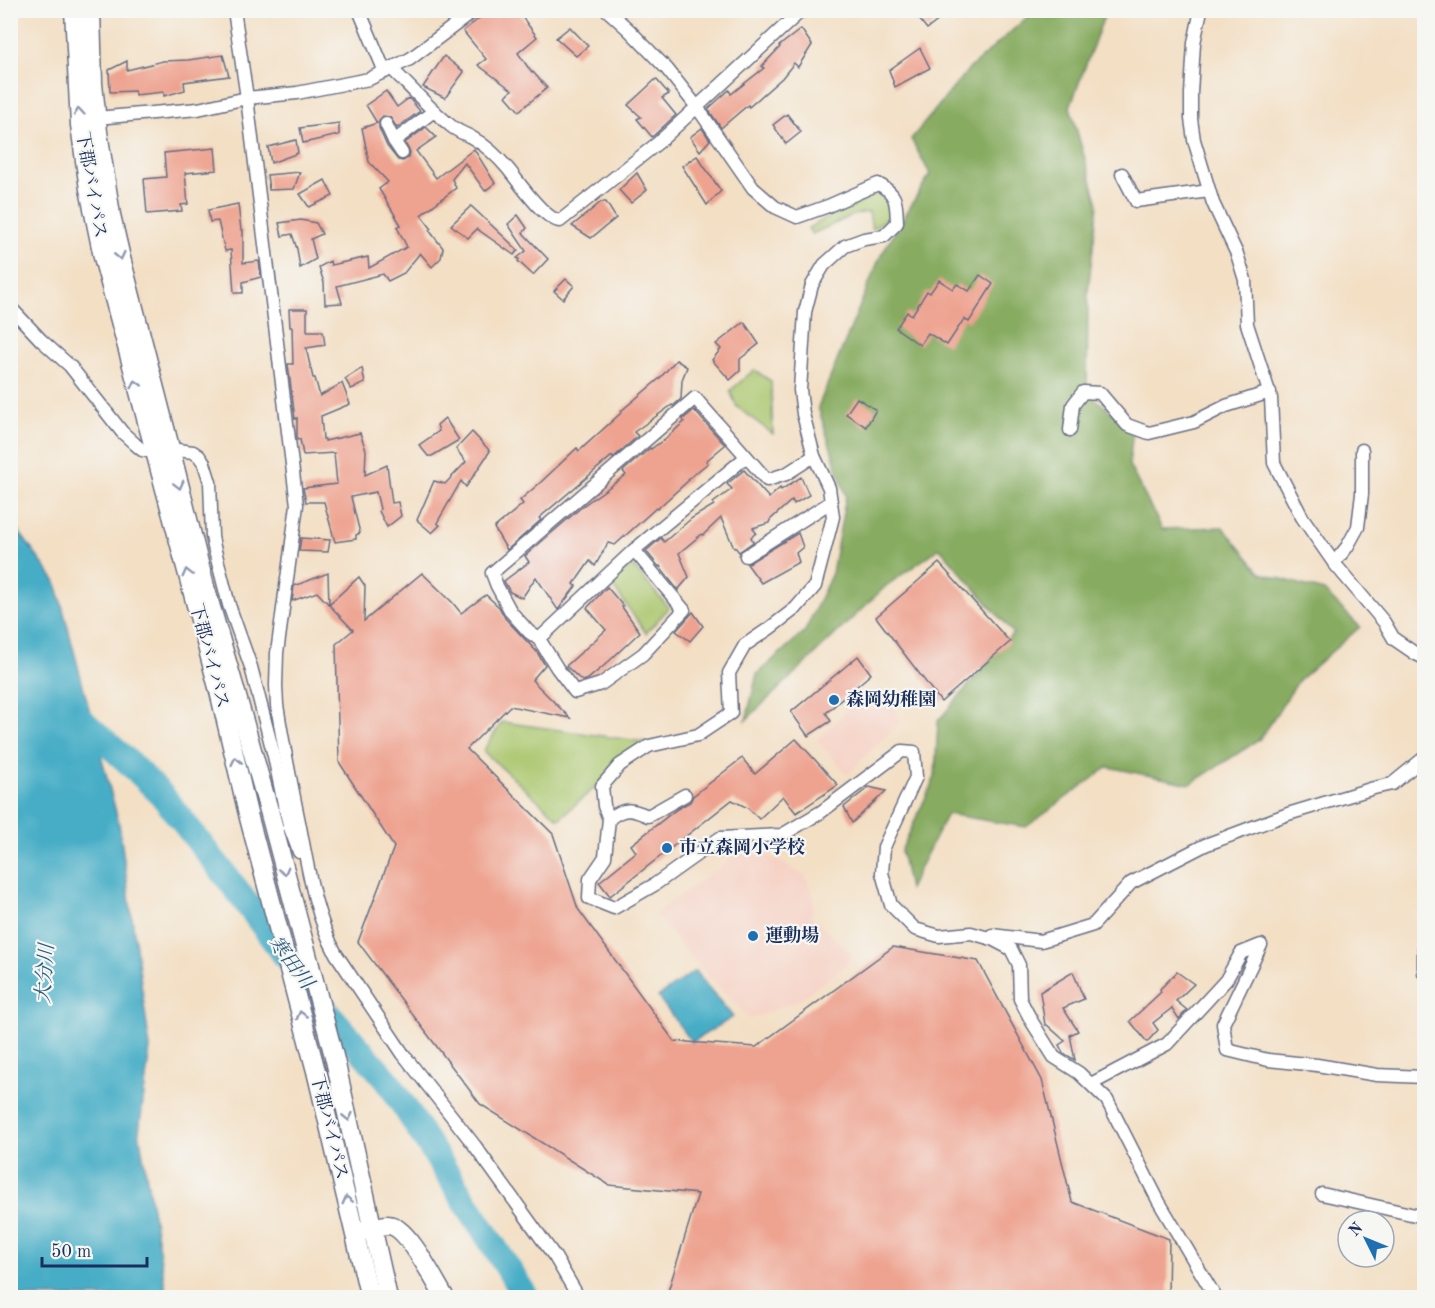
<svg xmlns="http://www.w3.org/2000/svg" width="1435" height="1308" font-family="'Old Standard TT','Noto Serif JP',serif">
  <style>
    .built { fill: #f6d2c5 }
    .green { fill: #aac66d; stroke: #627a66; stroke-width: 1.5 }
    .forest { fill: #87ab60; stroke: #516d5f; stroke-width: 1.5 }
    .water { fill: #47adc6; stroke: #316e92; stroke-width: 1.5 }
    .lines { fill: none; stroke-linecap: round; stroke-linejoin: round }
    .river { stroke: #47adc6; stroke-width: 26 }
    .building { fill: #eea390 }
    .street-casing { stroke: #676d82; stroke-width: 15 }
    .secondary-casing { stroke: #676d82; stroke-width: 21 }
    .street { stroke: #fff; stroke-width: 12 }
    .secondary { stroke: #fff; stroke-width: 18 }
    .oneway { stroke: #8d97ae }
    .poi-dot { fill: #1f6fb2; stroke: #f6f6f2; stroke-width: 2 }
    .labels { text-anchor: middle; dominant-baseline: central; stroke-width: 4.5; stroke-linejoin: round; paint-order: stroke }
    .street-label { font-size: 18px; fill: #1b2f5e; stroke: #f6f6f2 }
    .poi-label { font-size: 18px; font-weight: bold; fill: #1b2f5e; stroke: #f6f6f2; text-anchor: start }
    .water-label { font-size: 20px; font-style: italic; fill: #2a5b82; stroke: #f6f6f2 }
  </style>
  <rect width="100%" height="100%" fill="#f6f6f2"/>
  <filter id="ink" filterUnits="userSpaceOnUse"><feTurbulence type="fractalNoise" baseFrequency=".0167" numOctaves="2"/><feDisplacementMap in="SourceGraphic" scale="12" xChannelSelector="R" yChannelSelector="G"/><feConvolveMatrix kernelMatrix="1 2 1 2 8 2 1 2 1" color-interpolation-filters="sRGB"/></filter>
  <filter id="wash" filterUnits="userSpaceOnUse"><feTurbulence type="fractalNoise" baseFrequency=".008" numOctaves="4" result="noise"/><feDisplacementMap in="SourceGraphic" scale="24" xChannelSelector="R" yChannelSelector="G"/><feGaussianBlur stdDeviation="1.35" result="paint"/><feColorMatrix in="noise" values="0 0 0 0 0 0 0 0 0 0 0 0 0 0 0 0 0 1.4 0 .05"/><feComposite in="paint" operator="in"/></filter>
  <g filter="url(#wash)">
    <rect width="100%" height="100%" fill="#f3dfc4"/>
    <g class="built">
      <path d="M866,691L895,705L899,723L847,775L817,740Z"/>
      <path d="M750,845L805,876L814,897L812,917L853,955L844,967L797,1001L750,1019L708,976L654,914Z"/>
    </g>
    <g class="green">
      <path d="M872,193L886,197L891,215L872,229L869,212L856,214L812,234L808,228Z"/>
      <path d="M754,370L771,381L773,434L737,407L730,391Z"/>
      <path d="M631,564L669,608L646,633L612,585Z"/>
      <path d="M502,722L646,742L559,819L483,751Z"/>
    </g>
    <path class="forest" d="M1034,11H1106L1070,107L1098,204L1088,291L1087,392L1133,430L1129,465L1162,529L1223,527L1261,573L1324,591L1360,627L1299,680L1259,740L1190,784L1108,767L1026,827L947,814L909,889L901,851L935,777L938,721L1013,633L940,548L886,586L746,720L757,674L805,631L832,573L846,496L818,407L880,257L930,174L911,139L968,70Z"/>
    <g class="water">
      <path d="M11,521L56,582L119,824L150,1048L139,1132L167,1297H11Z"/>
      <path d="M695,971L733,1017L692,1042L658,997Z"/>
    </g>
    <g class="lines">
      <path class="river" d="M69,709L126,760L162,795L233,885L327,1012L388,1081L527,1298"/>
    </g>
    <g id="blocks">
      <g class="building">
        <path d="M490,10H517L537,37L518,53L532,73L533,72L547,88L519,111L506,96L512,90L478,65L486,59L463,31Z"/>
        <path d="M912,10H952L927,29Z"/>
        <path d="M570,27L588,46L576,56L556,38Z"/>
        <path d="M801,29L812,45L798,67L794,63L782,78L749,107L748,105L721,128L708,109L729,90L731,94L764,68L762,66L780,47L779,46Z"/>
        <path d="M920,48L930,68L895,87L889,70Z"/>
        <path d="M223,55L229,76L184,82L185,90L164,96V92L135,95V91L110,92L109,70L127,61V70L163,61L188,60Z"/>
        <path d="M444,56L464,72L445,98L423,87Z"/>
        <path d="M656,79L669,94L662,98L676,115L652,137L637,119L641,117L628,105Z"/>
        <path d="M386,91L397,107L409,98L420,111L397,128L390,117L383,116L379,120V128L387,146L398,160L403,161L409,157L410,152L405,143L426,127L436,137L416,151L436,178L474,149L495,183L485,191L465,163L452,179L456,188L421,215L431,228L429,230L443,248L441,258L432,267L420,253L404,273L388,281L383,274L337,286L342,303L325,304L324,283L319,267L330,261L331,265L368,257L369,268L407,247L397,227L401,225L379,189L388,182L369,162L362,128L377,123L366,105Z"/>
        <path d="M787,114L801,132L786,144L773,125Z"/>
        <path d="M339,123V135L303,143L300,128Z"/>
        <path d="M702,128L710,140L700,151L690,137Z"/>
        <path d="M296,140L298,153L271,163L268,147Z"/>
        <path d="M215,148L217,170L185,173L188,204L181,205L182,211L147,214L144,179L166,177L164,153Z"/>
        <path d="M697,156L721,191L707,205L682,166Z"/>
        <path d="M300,172L294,189L269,190L267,175Z"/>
        <path d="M637,173L647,190L631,203L619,190Z"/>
        <path d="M325,180L333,196L309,207L300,194Z"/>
        <path d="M601,202H606L616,218L591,238L572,226Z"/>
        <path d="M238,204L241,230H243V263L259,261L261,277L243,282V293H234L231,250L225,251L218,221L210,222L208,210Z"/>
        <path d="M471,206L518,250L514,255L477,229L468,238L451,225Z"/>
        <path d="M518,215L527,228L523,233L548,259L533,275L518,261L519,259L517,258L526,251L508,224Z"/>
        <path d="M301,220L316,223L322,234L311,239L316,259L300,268L297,249L292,234L282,236L279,223Z"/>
        <path d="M980,275L993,284L969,322L964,319L947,345L928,333L920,345L896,328L907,312L912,315L927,291L930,293L939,280L953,289L957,284L969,291Z"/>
        <path d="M566,279L574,286L563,299L554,291Z"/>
        <path d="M289,309H307V331H323L325,345L306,348L313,378H315L320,396L342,383L350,404L321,416L323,439H325V441L360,433L366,450L365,475L387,465L392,503L398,502L401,516L387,527L379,511L380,509L376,492L351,497L360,533L356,535V539L335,542L324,502H306L303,488L337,484L334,453L303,455L300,439L297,440V418L295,419L288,364H293L292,327H290Z"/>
        <path d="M744,322L759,344L740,359V371L730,380L712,360L721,349L716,344Z"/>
        <path d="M676,360L687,367L682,380L681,399L673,406L672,405L634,432L638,436L613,458L612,456L539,518L541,520L507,550L494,528L523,504L520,500L541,482L577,448L579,451L622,412L621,411L660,378Z"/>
        <path d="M362,368L365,383L351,389L345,379Z"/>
        <path d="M857,398L876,410L866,427L846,414Z"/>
        <path d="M694,410L725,445L706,461L708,463L688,479L689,480L657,509L656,508L615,545L608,543L595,566L590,561L574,584L576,586L558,610L536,577L522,598L510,592L504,581L529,562L525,556L584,505L626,475L623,471L650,448L651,449L666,438L684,422L683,419Z"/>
        <path d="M445,418L459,440L432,456H428L419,445L439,431L437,425Z"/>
        <path d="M472,432L490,451L466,487L461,481L437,523L440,525L432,533L417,520L434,481L445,484L466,462L456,449Z"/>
        <path d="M744,470L769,498L780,488L781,490L801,477L809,495L794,504L792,500L770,520L769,523L753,528L756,533L751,537L753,542L739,552L735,547L734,548L721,518L703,535L702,534L679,553L689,577L678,590L662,570L660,566L659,567L646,551L661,538L664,542L692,518L714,505L713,503L732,489L727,484Z"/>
        <path d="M798,533L803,547L796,553L799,562L761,583L747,564Z"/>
        <path d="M301,538L330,540L328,552L299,551Z"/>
        <path d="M939,563L1010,642L941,702L876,617Z"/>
        <path d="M328,573L329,604L359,577L365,586L364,621L422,573L452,602L461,613L486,595L499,607L505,618L537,652L545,665L532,680L570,718L510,706L467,749L553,834L578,909L674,1041L756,1047L893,947L978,961L1042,1080L1072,1202L1169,1239L1168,1298H666L698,1194L609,1185L480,1104L358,942L394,847L339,762L336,644L353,630L317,592L292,601L294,586Z"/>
        <path d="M607,587L623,606L622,607L640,632L606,664L588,679L582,681L566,666L606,630L587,608Z"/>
        <path d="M693,612L703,626L690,641L676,631Z"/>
        <path d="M858,656L871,674L826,713L831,721L808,736L791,712Z"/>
        <path d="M796,739L838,785L796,813L783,796L759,819L748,808L732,800L610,896L599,882L636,852L631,845L677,809L690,802L693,796L742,758L755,774Z"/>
        <path d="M869,787L886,791L852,823L844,807Z"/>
        <path d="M1073,972L1084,999L1063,1008L1078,1031L1070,1035L1075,1060L1063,1053L1059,1045L1065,1041L1047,1025H1045L1040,992Z"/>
        <path d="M1177,972L1194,984L1176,1001L1187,1010L1179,1019L1172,1008L1153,1023L1158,1030L1147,1042L1130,1021L1161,992L1160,989Z"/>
      </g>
    </g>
  </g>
  <g filter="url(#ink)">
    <use href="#blocks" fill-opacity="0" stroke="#676d82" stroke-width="1.5"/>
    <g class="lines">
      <defs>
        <g id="street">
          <path d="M234,10L247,98L297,505L277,653L276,685L277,705C283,744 291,783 299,822C308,867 314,913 336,954L403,1054L475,1146L555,1257L579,1298"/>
          <path d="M359,10L385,72"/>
          <path d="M607,10L629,30L667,69L697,107L753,188L775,207L797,217L828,206L878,184C898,194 896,203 897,223L884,236L864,239L845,246L824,265L812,285L805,312L800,390L803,414L814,456L829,488L833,517L815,586L796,608L770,628L745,645L729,673L731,713L698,735L649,746L620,765L602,786L604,806L609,819L605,857L590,879L589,898L614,908L654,885L720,838L782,835L821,812L902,751L914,752L916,777L884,847L882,873L891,905L915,929L939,936L971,933L992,939L1011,949L1019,965L1020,999L1032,1022L1054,1057L1079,1073L1107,1100L1159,1202L1216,1298"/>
          <path d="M1201,10L1194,43L1191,93V119L1194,140L1213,203L1237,254L1245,280L1247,324L1271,398L1274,463L1302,517L1334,563L1384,622L1394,639L1416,654L1424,658"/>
          <path d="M392,69C411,88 430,109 451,126C457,131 465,134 471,137C486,145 499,158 509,170C520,184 544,219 560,221L659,142L802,10"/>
          <path d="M96,118L198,109L247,98L297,93L369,79L410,59L475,10"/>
          <path d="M386,124L394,141L434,111"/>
          <path d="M394,141L402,153"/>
          <path d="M1122,174L1136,201L1209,191"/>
          <path d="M10,307L41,340L70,366L122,432L135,444L142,450L147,451L170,449L193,452L199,456L204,463L210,482L212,536L214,547L229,605L251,667L274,756L284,804L290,828L299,852"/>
          <path d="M1070,430L1073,405L1083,392L1100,393L1127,425L1149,433L1194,422L1226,406L1270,392"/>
          <path d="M634,550L684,610L643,654L601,684L575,692L557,668L539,639L529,632L511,612L497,586L492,573L695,398L767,480L786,474L814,456"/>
          <path d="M746,556L831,502"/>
          <path d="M1334,563L1347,547L1358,527L1362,494V450"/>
          <path d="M539,639L634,550L746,457"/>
          <path d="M609,819C624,807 631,809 648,816L685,795"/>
          <path d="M992,935L1041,941L1093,925L1131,883L1205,845L1288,814L1374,788L1392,784L1424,758"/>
          <path d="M1424,948V973"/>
          <path d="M1091,1084L1167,1044L1226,980L1241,953L1261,945L1223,1024L1227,1050L1268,1060L1317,1065L1377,1075L1424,1077"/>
          <path d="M1322,1194L1424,1217"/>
        </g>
        <g id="secondary">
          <path d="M74,10L80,125L89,189L103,257L219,691L249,818L316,1071L370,1298"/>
          <path d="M91,10L93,84L98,132L111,215L121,258L165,428L205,587L234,686L270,814L335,1060L388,1298"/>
          <path d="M360,1232C369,1230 379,1225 388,1225C407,1225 435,1282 445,1298"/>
        </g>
      </defs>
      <use href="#street" class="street-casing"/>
      <use href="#secondary" class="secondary-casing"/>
      <use href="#street" class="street"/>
      <use href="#secondary" class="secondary"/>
    </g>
    <defs><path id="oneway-chevron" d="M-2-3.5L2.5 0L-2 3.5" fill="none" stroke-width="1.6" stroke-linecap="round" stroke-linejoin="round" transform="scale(1.5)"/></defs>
    <g class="oneway">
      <use href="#oneway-chevron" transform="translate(79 112) rotate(-95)"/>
      <use href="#oneway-chevron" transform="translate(120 256) rotate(77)"/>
      <use href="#oneway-chevron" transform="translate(136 384) rotate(-105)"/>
      <use href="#oneway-chevron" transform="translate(179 485) rotate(76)"/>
      <use href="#oneway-chevron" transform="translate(187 573) rotate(-104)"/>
      <use href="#oneway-chevron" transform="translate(236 761) rotate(-103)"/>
      <use href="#oneway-chevron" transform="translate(284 871) rotate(76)"/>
      <use href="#oneway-chevron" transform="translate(301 1015) rotate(-105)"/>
      <use href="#oneway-chevron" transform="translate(348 1117) rotate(77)"/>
      <use href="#oneway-chevron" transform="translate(347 1200) rotate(-104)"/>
    </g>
  </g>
  <g class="poi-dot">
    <circle cx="834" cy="700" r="6"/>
    <circle cx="667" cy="848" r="6"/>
    <circle cx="753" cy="936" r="6"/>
  </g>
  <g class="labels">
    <g class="street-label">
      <text transform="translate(91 185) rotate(80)">下郡バイパス</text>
      <text transform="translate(209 656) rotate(75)">下郡バイパス</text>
      <text transform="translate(329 1127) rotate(76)">下郡バイパス</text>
    </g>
    <g class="poi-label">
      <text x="846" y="700">森岡幼稚園</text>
      <text x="679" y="848">市立森岡小学校</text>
      <text x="765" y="936">運動場</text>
    </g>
    <g class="water-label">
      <text transform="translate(290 963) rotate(53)">寒田川</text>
      <text transform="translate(46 974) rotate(-86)">大分川</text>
    </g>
  </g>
  <rect width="1435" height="1308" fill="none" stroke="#f6f6f2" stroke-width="36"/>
  <g transform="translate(1366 1239) rotate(313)"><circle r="28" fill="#f6f6f2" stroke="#9ea6b7" stroke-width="1.5"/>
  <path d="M0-4.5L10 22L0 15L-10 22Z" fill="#1f6fb2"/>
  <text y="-9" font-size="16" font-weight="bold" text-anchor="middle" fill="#1b2f5e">N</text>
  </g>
  <path d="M42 1257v9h105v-9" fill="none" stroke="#1b2f5e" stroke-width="3"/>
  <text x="51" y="1257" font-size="18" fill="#1b2f5e" stroke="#f6f6f2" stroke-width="4.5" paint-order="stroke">50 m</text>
</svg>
